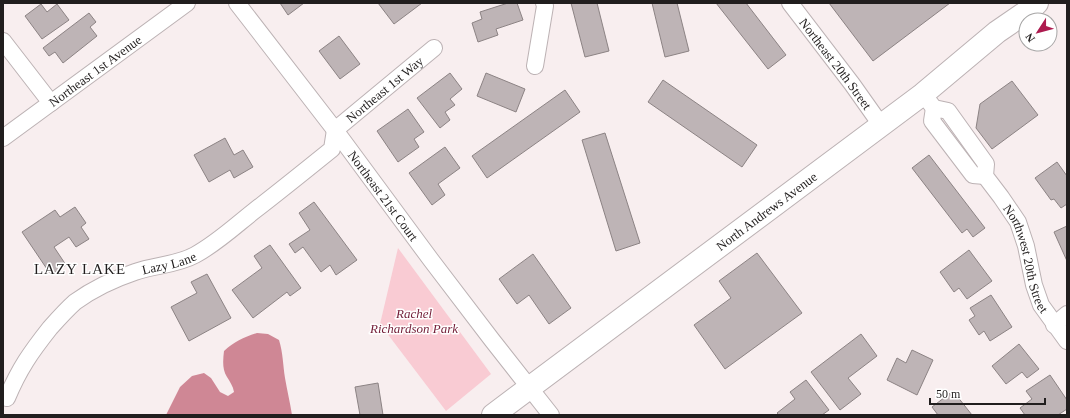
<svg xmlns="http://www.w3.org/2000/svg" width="1070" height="418" font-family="'Times New Roman',serif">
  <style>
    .green { fill: #f9cbd3 }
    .water { fill: #cf8795 }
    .building { fill: #beb4b6; stroke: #8c8384 }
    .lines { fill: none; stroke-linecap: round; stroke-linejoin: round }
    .street-casing { stroke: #bcb2b4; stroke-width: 18 }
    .secondary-casing { stroke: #bcb2b4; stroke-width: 24 }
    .street { stroke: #fff; stroke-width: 16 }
    .secondary { stroke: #fff; stroke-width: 22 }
    .labels { text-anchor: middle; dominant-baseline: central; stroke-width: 3; stroke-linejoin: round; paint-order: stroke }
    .street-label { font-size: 13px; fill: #211e1e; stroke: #fff }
    .park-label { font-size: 13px; font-style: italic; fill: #731d37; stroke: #fff }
    .quarter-label { font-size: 15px; letter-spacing: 1px; fill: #211e1e; stroke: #fff }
  </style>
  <rect width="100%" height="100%" fill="#f8eeef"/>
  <path class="green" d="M398,248L491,374L446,411L380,324Z"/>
  <path class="water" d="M257,333L268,334L279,340C283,353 283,365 285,378C287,390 290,402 292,415H166L180,387L192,376L204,373L211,378L220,392L228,396L234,392C233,386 230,382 227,377C222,369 223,360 224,351C234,342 244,337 257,333Z"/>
  <g class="building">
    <path d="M280,3H304L288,15Z"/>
    <path d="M378,3H422L394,24Z"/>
    <path d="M508,3H517L523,20L496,29L498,35L478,42L472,23L482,19L480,12Z"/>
    <path d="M571,3H597L609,51L585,57Z"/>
    <path d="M652,3H677L689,51L665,57Z"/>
    <path d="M716,3H746L786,55L768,69Z"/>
    <path d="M829,3H950L873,61Z"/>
    <path d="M41,4L47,12L57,4L69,20L42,39L25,16Z"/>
    <path d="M89,13L96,22L90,27L97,36L63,63L55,52L49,56L43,48Z"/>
    <path d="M339,36L360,64L340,79L319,51Z"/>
    <path d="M450,73L462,89L450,99L455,105L445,112L450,120L440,128L417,98Z"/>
    <path d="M486,73L525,89L516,112L477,96Z"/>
    <path d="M663,80L757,145L742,167L648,102Z"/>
    <path d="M1012,81L1038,115L992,149L976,128L980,104Z"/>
    <path d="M565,90L580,112L487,178L472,156Z"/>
    <path d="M408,109L424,132L414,139L419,147L398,162L377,131Z"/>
    <path d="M605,133L640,243L616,251L582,140Z"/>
    <path d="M225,138L234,155L243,150L253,167L234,178L230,170L209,182L194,155Z"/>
    <path d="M445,147L460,168L438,184L445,195L432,205L409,173Z"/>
    <path d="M929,155L985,228L973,237L967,229L962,233L912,168Z"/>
    <path d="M1057,162L1067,176V204L1061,208L1054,199L1051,200L1035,178Z"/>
    <path d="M314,202L357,260L336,275L330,265L321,272L303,247L295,253L289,244L310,230L299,213Z"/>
    <path d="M75,207L86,223L81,227L89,239L76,247L69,237L54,247L66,265L51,275L22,232L55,210L60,217Z"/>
    <path d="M1067,226V261L1054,232Z"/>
    <path d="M270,245L301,288L290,296L287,292L253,318L232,290L262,268L254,256Z"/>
    <path d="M969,250L992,281L967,299L959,288L954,292L940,272Z"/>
    <path d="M757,253L802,313L725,369L694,325L731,298L719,281Z"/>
    <path d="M533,254L571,308L549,324L529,295L517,304L499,279Z"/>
    <path d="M207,274L231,318L189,341L171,307L197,293L191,282Z"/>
    <path d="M991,295L1012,327L990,341L984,331L979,335L969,320L975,316L970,308Z"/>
    <path d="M861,334L877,356L848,378L861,394L840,410L811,372Z"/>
    <path d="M1019,344L1039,369L1027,378L1022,372L1006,384L992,366Z"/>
    <path d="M912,350L933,360L917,395L887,380L897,358L906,363Z"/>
    <path d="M1050,375L1067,400V409L1058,415H1025L1020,408L1032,399L1026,391Z"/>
    <path d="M806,380L829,410L822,415H779L777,413L795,399L790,392Z"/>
    <path d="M378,383L383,415H360L355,387Z"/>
    <path d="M953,391L972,415H938L932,407Z"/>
  </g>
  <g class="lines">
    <defs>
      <g id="street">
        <path id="s1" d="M237,3L335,130L431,260L492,340L551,415"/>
        <path id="s2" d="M790,3L852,84L881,125"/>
        <path d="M3,41L51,103"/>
        <path d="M535,66L545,6L544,3"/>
        <path id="s3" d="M923,94L934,108L948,111L986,164L985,176L1001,197L1018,222L1026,246L1034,285L1041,305L1067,341"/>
        <path d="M934,108L932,121L973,175L985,176"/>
        <path id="s4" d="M3,138L187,3"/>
        <path d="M1054,325L1067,314"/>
        <path id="s5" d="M7,398C19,369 31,352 50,328C58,319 66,310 75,302C93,289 114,279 135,272C155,265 177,265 195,255C217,243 235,226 254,211C280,191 306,170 332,149L335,130L434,48"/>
      </g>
      <g id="secondary">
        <path id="s6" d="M493,415L923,94L997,32L1032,8L1037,3"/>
      </g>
    </defs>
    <use href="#street" class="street-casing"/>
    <use href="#secondary" class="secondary-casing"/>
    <use href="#street" class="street"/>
    <use href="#secondary" class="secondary"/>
  </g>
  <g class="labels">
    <g class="street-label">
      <text stroke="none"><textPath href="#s2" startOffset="76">Northeast 20th Street</textPath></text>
      <text stroke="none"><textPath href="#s4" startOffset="114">Northeast 1st Avenue</textPath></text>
      <text stroke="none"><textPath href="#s5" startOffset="505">Northeast 1st Way</textPath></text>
      <text stroke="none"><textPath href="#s1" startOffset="242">Northeast 21st Court</textPath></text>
      <text stroke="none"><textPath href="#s6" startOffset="341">North Andrews Avenue</textPath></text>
      <text stroke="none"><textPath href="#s3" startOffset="203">Northwest 20th Street</textPath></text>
      <text stroke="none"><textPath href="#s5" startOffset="221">Lazy Lane</textPath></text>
    </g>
    <g class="park-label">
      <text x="414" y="313">Rachel<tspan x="414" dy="15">Richardson Park</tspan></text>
    </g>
    <g class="quarter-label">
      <text x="80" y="269">LAZY LAKE</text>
    </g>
  </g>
  <rect width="1070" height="418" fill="none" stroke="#211e1e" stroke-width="8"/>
  <g transform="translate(1038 32) rotate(234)"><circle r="19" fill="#ffffff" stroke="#a6a5a5"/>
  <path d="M0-3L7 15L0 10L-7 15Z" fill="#ad1b4f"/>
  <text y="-6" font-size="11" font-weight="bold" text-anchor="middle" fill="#211e1e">N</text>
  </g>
  <path d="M930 398v6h115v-6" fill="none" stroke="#211e1e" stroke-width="2"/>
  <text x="936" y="398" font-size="12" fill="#211e1e" stroke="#ffffff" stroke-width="3" paint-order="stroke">50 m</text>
</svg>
